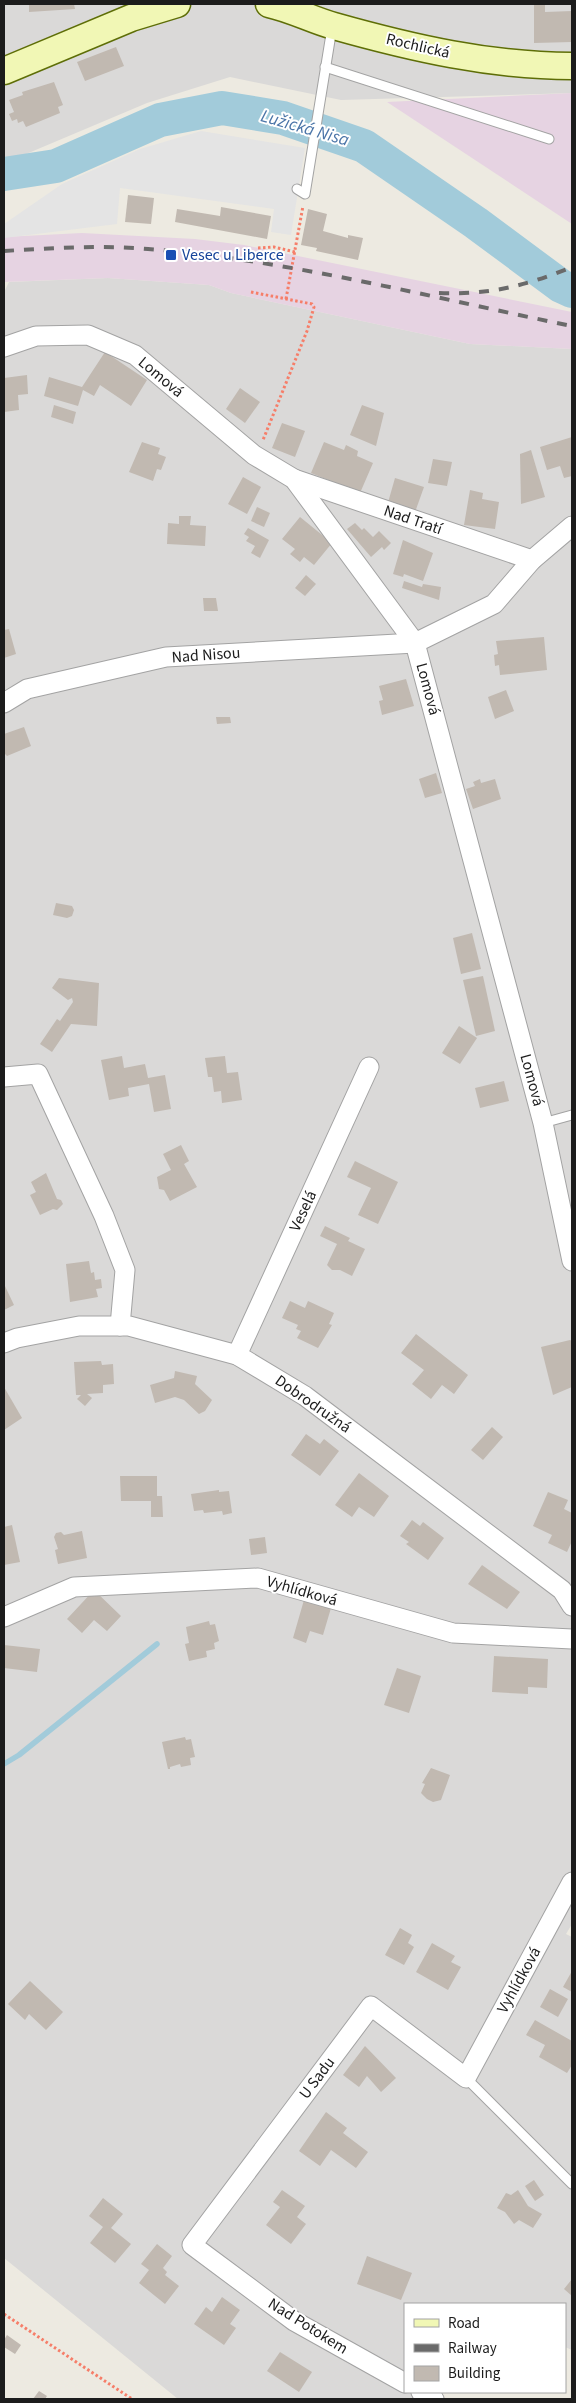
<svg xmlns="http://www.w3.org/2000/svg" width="576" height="2403" font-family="'Source Sans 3',sans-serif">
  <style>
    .residential { fill: #dad9d8 }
    .industrial { fill: #e6d3e2 }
    .parking { fill: #e4e4e4 }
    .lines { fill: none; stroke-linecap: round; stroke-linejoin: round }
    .stream { stroke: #a2cbda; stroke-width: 5.5 }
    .river { stroke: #a2cbda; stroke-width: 34 }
    .building { fill: #c1b9b1 }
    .lane-casing { stroke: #a3a3a3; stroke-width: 11 }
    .street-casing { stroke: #a3a3a3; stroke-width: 21 }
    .secondary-casing { stroke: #5e6e07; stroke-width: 29 }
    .path { stroke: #f67e69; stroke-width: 3; stroke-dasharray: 2.5 2.5; stroke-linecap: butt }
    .lane { stroke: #fff; stroke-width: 9 }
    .street { stroke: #fff; stroke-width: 19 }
    .secondary { stroke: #f1f7b5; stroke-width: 26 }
    .rail { stroke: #6a6a6a; stroke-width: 4; stroke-dasharray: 10 10; stroke-linecap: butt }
    .transit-dot { fill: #1a4fb4; stroke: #fff; stroke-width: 2 }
    .labels { text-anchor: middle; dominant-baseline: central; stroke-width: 4; stroke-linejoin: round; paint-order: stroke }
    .street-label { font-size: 16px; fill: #1c1c1c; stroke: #fff }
    .transit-label { font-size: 16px; fill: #164399; stroke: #fff; text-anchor: start }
    .water-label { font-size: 18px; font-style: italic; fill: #4b75a8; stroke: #fff }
  </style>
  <rect width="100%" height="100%" fill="#edeae1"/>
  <g class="residential">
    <path d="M4,4H572V93L341,100L230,77L147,103L19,157L4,158Z"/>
    <path d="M108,278L209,285L231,293L470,344L572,349V1924L566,1934L572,1937V2350L565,2347V2304H405V2392H434L429,2399H178L4,2258V292L9,282Z"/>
  </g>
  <g class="industrial">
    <path d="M572,93V224L387,102Z"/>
    <path d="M82,233L195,239L244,245L572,312V349L470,344L231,293L209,285L108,278L4,282V237Z"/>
  </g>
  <path class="parking" d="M201,131L305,148L291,235L271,232L274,209L120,188L117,224L4,238V224L62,184L140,149Z"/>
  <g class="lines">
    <path class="stream" d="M4,1764L19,1755L157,1644"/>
    <path class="river" d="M4,174L56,166L160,120L222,108L283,118L364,146L476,223L561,286L572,291"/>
  </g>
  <g class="building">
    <path d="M29,4H74L75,9L29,12Z"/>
    <path d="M534,4H545V12L572,11V42L534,43Z"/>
    <path d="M116,47L124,66L85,81L77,62Z"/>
    <path d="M54,82L63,105L58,107L60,113L26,127L23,121L18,123L17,119L12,121L9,114L14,112L9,100L23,95L22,92Z"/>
    <path d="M128,195L154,198L151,224L125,222Z"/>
    <path d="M221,207L271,216L267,239L175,222L177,209L220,216Z"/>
    <path d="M308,209L327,214L323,231L348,238V235L363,238L358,260L316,251L317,248L301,245Z"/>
    <path d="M105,352L147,380L131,406L100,385L94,396L83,390L78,406L44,396L49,377L82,387Z"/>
    <path d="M27,375L28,394L18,395L19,410L4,412V378Z"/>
    <path d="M240,388L260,402L245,423L226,409Z"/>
    <path d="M54,405L76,412L73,424L51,417Z"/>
    <path d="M362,405L384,413L376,446L350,435Z"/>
    <path d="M282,423L305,431L295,457L272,448Z"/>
    <path d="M572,437V476L564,478L560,466L547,470L540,447Z"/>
    <path d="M142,442L160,448L158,454L166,457L161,470L157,469L153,481L129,472Z"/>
    <path d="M324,442L344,450L346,445L358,451L357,456L373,463L360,493L311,473Z"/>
    <path d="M531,450L545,497L521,504L520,454Z"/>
    <path d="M433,459L452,462L447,486L428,483Z"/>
    <path d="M243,477L261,487L247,514L228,504Z"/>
    <path d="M395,478L424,487L414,515L387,506Z"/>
    <path d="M470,490L483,493L482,499L499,502L495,529L464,525Z"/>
    <path d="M257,507L270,513L264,527L251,521Z"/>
    <path d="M179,516H191L190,525L206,526L205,546L167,544L168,523L179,524Z"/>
    <path d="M300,517L332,543L314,565L304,557L300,562L290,554L295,549L282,539Z"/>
    <path d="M355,523L362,530L364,528L373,537L379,531L391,543L384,550L382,547L371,557L347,529Z"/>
    <path d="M248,528L269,540L260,558L251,553L255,546L246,541L249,537L244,534Z"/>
    <path d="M403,540L433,553L423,581L404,574L403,577L393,574Z"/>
    <path d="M306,575L316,584L305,596L295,588Z"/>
    <path d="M404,581L422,587L423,584L441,587L439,600L402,588Z"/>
    <path d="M203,598H216L218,611H204Z"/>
    <path d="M9,629L16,654L4,658V630Z"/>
    <path d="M544,637L547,670L500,675L499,665L495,666L494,655L498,654L496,641Z"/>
    <path d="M406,679L414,706L382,715L379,701L383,700L379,686Z"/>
    <path d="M506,690L514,711L495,719L488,697Z"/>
    <path d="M216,717H230L231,723L217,724Z"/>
    <path d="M24,727L31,746L7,756L4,753V734Z"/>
    <path d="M436,773L442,793L425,798L419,779Z"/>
    <path d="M480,779L481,783L495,779L501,799L473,809L466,789L475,786L473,782Z"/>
    <path d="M56,903L72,906L74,910L72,916L67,918L53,915Z"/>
    <path d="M472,933L481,969L461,974L453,938Z"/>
    <path d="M483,976L495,1031L476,1036L463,980Z"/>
    <path d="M59,978L99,983L97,1026L71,1024L52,1052L40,1044L57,1019L60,1021L73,1002L72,998L68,1000L52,988Z"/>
    <path d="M459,1026L477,1038L460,1064L442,1053Z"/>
    <path d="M122,1056L124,1068L145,1064L148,1078L165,1075L171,1109L154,1112L149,1084L128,1088L129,1096L109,1100L101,1060Z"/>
    <path d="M225,1056L227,1073L238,1072L242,1100L222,1103L221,1091L214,1092L212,1077H208L205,1058Z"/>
    <path d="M504,1081L509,1101L480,1108L475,1088Z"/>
    <path d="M181,1145L189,1161L184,1164L197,1187L170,1201L164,1190L159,1189L157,1177L171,1170L163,1154Z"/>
    <path d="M355,1161L398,1182L378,1224L358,1215L371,1188L347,1177Z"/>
    <path d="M46,1173L57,1199L61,1200L63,1204L57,1210L53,1209L40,1215L30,1195L36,1192L31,1182Z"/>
    <path d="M325,1226L350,1238L348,1241L365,1249L352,1276L340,1270H332L327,1265L337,1244L320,1236Z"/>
    <path d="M89,1261L91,1273L94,1272L95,1280L101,1279L102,1288L96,1289L98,1297L70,1302L66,1264Z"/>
    <path d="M4,1284L14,1305L4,1310Z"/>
    <path d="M290,1301L305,1308L308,1301L334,1313L329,1324L332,1325L318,1348L297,1338L301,1331L296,1329L298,1325L282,1318Z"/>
    <path d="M416,1334L468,1375L454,1394L442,1385L431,1399L412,1384L424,1370L401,1353Z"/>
    <path d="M570,1340L572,1341V1387L553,1395L541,1347Z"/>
    <path d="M101,1361L102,1365L113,1364L114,1384L103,1385V1393L87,1394L92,1398L85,1406L77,1399L81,1395H76L74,1362Z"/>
    <path d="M175,1371L197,1376L195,1384L212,1400L205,1411L199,1414L184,1400L175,1397L155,1403L150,1385L174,1378Z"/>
    <path d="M4,1387L22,1418L4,1430Z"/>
    <path d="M492,1427L503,1437L483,1460L471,1450Z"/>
    <path d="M306,1434L320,1444L324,1439L339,1451L320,1476L291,1455Z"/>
    <path d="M359,1473L389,1496L374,1517L359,1507L352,1517L335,1505Z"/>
    <path d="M120,1476H157V1496H162L163,1517H151V1501H121Z"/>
    <path d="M219,1490V1492L229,1491L232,1513L223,1515L222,1511L204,1513L203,1510L194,1511L191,1494Z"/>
    <path d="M548,1492L568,1500L564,1509L572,1513V1541L567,1552L548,1543L552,1535L533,1526Z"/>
    <path d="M412,1520L420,1526L423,1522L444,1538L428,1560L406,1544L409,1542L400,1536Z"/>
    <path d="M12,1525L20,1562L4,1565V1527Z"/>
    <path d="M82,1531L87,1558L58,1564L55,1550L58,1549L54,1537L56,1533L61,1532L64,1535Z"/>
    <path d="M265,1537L267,1553L251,1555L249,1539Z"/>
    <path d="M482,1565L520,1592L507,1609L468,1584Z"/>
    <path d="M94,1590L121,1616L107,1631L94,1620L82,1633L67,1619Z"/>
    <path d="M304,1600L331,1608L323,1635L310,1631L306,1643L293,1638Z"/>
    <path d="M209,1621L210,1625L215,1624L219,1641L214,1643L215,1649L206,1651L207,1657L189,1661L185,1644L189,1643L186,1627Z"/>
    <path d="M4,1645L40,1649L37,1672L4,1668Z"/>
    <path d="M494,1656L548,1659L547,1688L528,1687V1694L492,1692Z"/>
    <path d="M397,1668L421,1676L409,1713L384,1705Z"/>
    <path d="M185,1737L186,1740L191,1739L195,1757L190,1758L191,1765L181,1767L180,1764L170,1767V1769H168L162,1742Z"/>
    <path d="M431,1768L450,1775L441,1800L433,1802L427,1799L421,1793L425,1784L422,1783Z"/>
    <path d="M400,1928L412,1935L408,1943L414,1947L404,1965L385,1955Z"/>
    <path d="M432,1943L455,1956L451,1962L461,1967L448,1990L416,1972Z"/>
    <path d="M572,1971V1992L563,1987Z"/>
    <path d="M30,1981L63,2012L46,2030L29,2014L25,2020L8,2004Z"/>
    <path d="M550,1989L568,1999L558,2017L540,2007Z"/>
    <path d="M535,2020L572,2041V2065L567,2073L539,2057L545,2045L526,2035Z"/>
    <path d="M365,2046L396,2078L381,2092L367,2076L359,2087L343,2075Z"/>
    <path d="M326,2112L347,2128L343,2133L368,2152L356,2168L331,2150L320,2166L299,2151Z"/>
    <path d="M534,2180L544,2195L535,2201L525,2186Z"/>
    <path d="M282,2190L305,2206L297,2217L306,2224L291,2244L266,2225L280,2207L273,2202Z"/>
    <path d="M518,2190L528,2206L542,2214L533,2228L519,2220L514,2224L505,2212L497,2208L506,2193L511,2195Z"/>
    <path d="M103,2198L123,2214L111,2228L131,2244L115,2263L90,2243L103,2227L89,2216Z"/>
    <path d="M157,2244L172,2256L163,2268L167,2272L165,2275L179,2286L165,2304L139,2283L149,2270L141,2264Z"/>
    <path d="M367,2256L412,2273L401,2300L357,2284Z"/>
    <path d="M572,2279V2296L564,2289Z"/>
    <path d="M222,2297L240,2310L230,2324L236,2328L224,2345L194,2324L206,2307L212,2312Z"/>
    <path d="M7,2335L21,2345L15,2354L4,2347V2340Z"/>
    <path d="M280,2352L312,2372L299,2392L267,2371Z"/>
    <path d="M39,2391L47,2396L45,2399H33Z"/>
  </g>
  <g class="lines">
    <defs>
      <g id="lane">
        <path d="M325,67L549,139"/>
        <path d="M297,189L305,194L332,28"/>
        <path d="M543,1123L572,1115"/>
        <path d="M466,2078L572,2184"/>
      </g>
      <g id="street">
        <path d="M4,347L36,336L88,335L135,355L254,455L294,479L415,643L543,1123L572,1261"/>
        <path d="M294,479L532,560"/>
        <path d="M4,703L27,689L166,657L415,643L494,604L532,560L572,526"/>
        <path d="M4,1077L38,1074L104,1216L125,1270L120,1326"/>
        <path d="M4,1343L17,1338L79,1326H129L237,1355L305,1396L562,1590L572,1606"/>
        <path d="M237,1355L369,1067"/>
        <path d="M4,1617L74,1587L258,1578L453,1633L572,1639"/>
        <path d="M405,2383L294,2321L192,2245L371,2006L466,2078L572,1882"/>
        <path d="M421,2392L434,2399"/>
      </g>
      <g id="secondary">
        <path d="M269,4C292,9 312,20 334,26C412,48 491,66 572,66"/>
        <path d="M4,71L131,18L177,4"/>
      </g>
    </defs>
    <use href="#lane" class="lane-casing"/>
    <use href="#street" class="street-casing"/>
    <use href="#secondary" class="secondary-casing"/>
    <g class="path">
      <path d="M258,248L274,247L295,252"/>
      <path d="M251,292L312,304L314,307L307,331L263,440"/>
      <path d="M286,299L303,206"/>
      <path d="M4,2314L132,2399"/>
    </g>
    <use href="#lane" class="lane"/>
    <use href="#street" class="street"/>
    <use href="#secondary" class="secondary"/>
    <g class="rail">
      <path d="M4,251C52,248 100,245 148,249C289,260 433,298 572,326"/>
      <path d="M439,293C490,295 525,286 572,267"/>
    </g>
  </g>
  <rect class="transit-dot" x="165" y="249" width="12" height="12" rx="2.5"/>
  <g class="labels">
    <g class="street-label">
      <text transform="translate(418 46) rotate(13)">Rochlická</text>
      <text transform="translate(161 377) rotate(40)">Lomová</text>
      <text transform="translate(413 520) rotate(19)">Nad Tratí</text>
      <text transform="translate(206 655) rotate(-4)">Nad Nisou</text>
      <text transform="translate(428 689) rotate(75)">Lomová</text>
      <text transform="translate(532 1080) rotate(75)">Lomová</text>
      <text transform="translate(303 1211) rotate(-65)">Veselá</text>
      <text transform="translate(313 1404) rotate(35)">Dobrodružná</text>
      <text transform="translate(302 1591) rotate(16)">Vyhlídková</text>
      <text transform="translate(519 1980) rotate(-61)">Vyhlídková</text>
      <text transform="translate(317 2078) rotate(-53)">U Sadu</text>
      <text transform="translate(308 2326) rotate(32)">Nad Potokem</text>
    </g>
    <g class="transit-label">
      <text x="182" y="255">Vesec u Liberce</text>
    </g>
    <g class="water-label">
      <text transform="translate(305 128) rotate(16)">Lužická Nisa</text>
    </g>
  </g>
  <rect width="576" height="2403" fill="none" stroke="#1c1c1c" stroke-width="10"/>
  <rect x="404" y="2303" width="162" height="90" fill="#ffffff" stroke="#a4a4a4"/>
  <rect x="414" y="2319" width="25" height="8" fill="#f1f7b5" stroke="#a4a4a4"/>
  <text x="448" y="2328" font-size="15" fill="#1c1c1c">Road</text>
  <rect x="414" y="2344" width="25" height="8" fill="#6a6a6a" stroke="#a4a4a4"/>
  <text x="448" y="2353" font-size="15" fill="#1c1c1c">Railway</text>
  <rect x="414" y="2366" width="25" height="15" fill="#c1b9b1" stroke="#a4a4a4"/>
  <text x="448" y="2378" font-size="15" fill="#1c1c1c">Building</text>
</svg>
